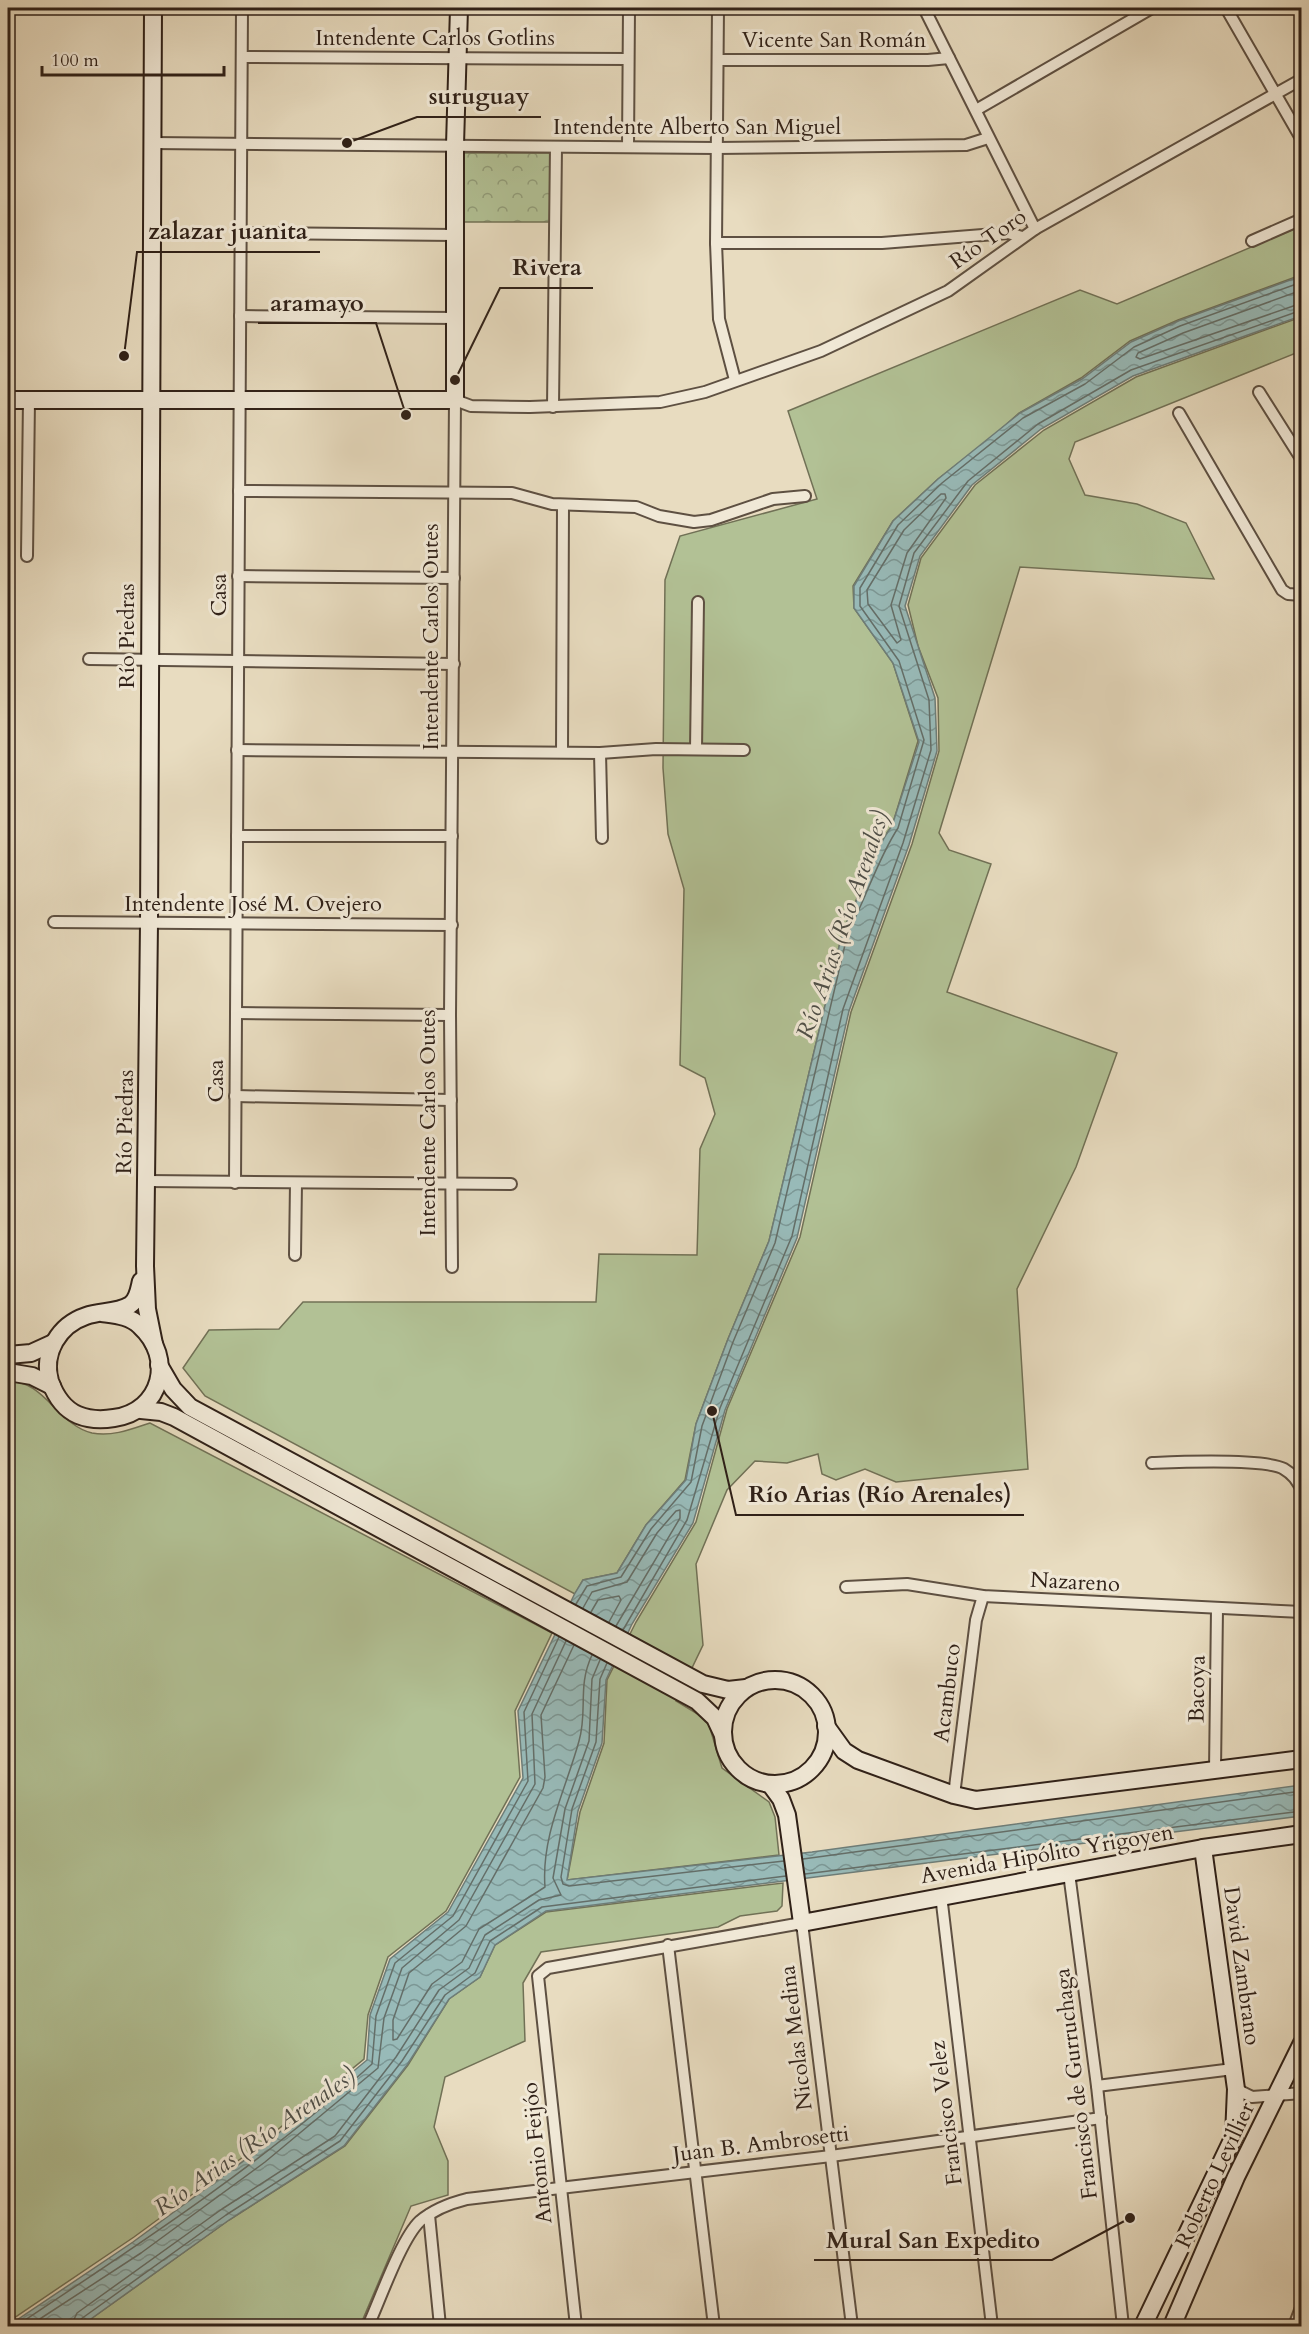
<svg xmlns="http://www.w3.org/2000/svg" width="1309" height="2334" font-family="Cardo,serif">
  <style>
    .grass { fill: #b2c195; stroke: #717156; stroke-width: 1.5 }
    .forest { fill: url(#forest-crowns); stroke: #717156; stroke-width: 1.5 }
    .water { fill: url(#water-waves); stroke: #6e7d78; stroke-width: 1.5 }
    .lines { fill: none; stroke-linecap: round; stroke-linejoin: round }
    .shore { stroke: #646e68; stroke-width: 1.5 }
    .street-casing { stroke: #5e5042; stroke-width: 14 }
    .secondary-casing { stroke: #302118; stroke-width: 20 }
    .street { stroke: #f0e8d6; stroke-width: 10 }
    .secondary { stroke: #f0e8d6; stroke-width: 16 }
    .labels { text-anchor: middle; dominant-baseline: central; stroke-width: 6; stroke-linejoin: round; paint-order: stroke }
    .street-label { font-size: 22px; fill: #302118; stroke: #f0e8d6 }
    .water-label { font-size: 24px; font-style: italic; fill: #4f4f48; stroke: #f0e8d6 }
    .leader { fill: none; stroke: #302118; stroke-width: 2 }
    .callout-dot { fill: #302118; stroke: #f0e8d6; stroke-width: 2 }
    .callout-label { font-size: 24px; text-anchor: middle; font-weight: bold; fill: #302118; stroke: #f0e8d6; stroke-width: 6; stroke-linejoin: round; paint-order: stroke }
  </style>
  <defs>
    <pattern id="forest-crowns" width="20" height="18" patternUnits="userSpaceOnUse" patternTransform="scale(1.5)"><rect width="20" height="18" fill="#b2c195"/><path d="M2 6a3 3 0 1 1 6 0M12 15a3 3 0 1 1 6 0" fill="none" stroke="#919c79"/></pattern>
    <pattern id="water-waves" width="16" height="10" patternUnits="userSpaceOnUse" patternTransform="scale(1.5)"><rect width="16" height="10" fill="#98bab8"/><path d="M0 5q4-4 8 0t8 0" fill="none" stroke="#7c9795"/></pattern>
  </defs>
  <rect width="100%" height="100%" fill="#e8dcc0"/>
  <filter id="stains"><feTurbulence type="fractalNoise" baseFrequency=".00333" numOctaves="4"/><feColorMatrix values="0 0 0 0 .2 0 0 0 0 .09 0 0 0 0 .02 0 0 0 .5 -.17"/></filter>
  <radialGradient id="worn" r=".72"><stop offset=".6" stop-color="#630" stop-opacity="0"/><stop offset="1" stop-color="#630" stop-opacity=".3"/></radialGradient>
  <g class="grass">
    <path d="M1301,226V275L1178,320L1130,341L1081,378L1019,413L993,436L938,479L893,521L853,586L854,608L893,663L918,741L892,826C871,852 859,899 843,930L769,1241L728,1339L696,1424L685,1480L646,1525L617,1573L583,1580L575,1594L205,1396L183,1368L209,1330L279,1329L303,1302H596L599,1254L697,1255L700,1149L715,1114L705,1078L680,1065L684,889L668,834L663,768L665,580L680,536L817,499L788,411L1080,290L1117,304Z"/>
    <path d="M1301,317V351L1075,442L1069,459L1085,495L1137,504L1186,523L1214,579L1020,567L939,833L949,850L991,864L947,992L1117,1053L1076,1167L1017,1289L1028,1469L896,1482L865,1469L836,1480L822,1474L818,1454L787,1463L755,1461L727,1490L696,1564L703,1645L676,1701L701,1716L709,1725L722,1768L769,1802L775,1817L779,1855L567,1880L580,1812L604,1743L607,1680L636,1622L696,1522L727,1409L800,1237L851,1012L912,844L939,751L938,698L918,646L908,605L921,558L975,485L1044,430L1136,377Z"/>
    <path d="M8,1381C44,1380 58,1425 92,1433C112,1437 132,1429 150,1423L552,1633L515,1711L520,1777L446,1911L388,1957L368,2015L364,2059L254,2149L134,2237L8,2322Z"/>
    <path d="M783,1883L782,1906L777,1911L740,1916L718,1927L541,1952L523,1983L525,2041L445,2077L434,2127L448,2161V2195L411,2206L360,2326H81L229,2220L345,2146L408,2065L449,1999L480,1977L495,1945L546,1912Z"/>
  </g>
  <rect class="forest" x="463" y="153" width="87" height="69"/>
  <path class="water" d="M1301,276V316L1133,376L1041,429L972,485L920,556L905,606L935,698L937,751L909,845L849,1011L797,1238L725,1410L693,1523L632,1624L606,1680L602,1743L578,1811L567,1880L812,1852L1301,1785V1816L546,1911L495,1945L480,1977L449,1999L407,2065L344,2146L229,2220L81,2326H8L133,2242L257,2151L367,2060L370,2015L390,1959L448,1912L523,1778L518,1711L575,1593L583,1580L617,1573L646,1525L686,1480L696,1424L728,1339L769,1241L843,930C860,899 872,852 892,826L919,742L893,663L854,608V586L893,521L938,479L1020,413L1082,379L1131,342L1178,321Z"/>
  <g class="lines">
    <g class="shore">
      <path d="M1302,290L1183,333L1138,353L1136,357L1140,359L1302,303"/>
      <path d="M941,494H945L946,498L907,553L891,605L901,640L897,643L868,604L867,590L904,530Z"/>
      <path d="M576,1604L587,1586L621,1577L651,1529L691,1482L702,1426L733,1342L775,1243L848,932C866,899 877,860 898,828L924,740L899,661L860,606V588L898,525L942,483L1023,418L1085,384L1134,347L1180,326L1302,282"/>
      <path d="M583,1608L592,1592L627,1582L657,1533L676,1511L680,1510V1518L616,1626"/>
      <path d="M591,1612L598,1600L619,1596L621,1600L609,1622"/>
      <path d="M623,1630L687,1520L720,1408L792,1236L843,1009L903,843L931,750L929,700L899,606L914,553L968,481L1038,424L1131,370L1302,310"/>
      <path d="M574,1645L541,1715L545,1777L543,1788L466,1926L409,1973L393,2020V2040L397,2039L432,1984L462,1962L479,1929L545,1887C541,1836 566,1789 579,1741C588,1710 577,1687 592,1655"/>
      <path d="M607,1663L600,1679L596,1742L572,1809L561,1877L563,1884L569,1886L784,1861"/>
      <path d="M803,1859L1302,1791"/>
      <path d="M805,1874L1302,1811"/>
      <path d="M16,2326C138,2245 263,2163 372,2064L376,2016L395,1963L453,1916L528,1781L524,1712L559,1637"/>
      <path d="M29,2326L141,2253L265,2162L378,2068L384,2018L402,1968L459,1920L535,1784L532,1714L566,1641"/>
      <path d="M71,2326L77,2313L222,2209L335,2136L396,2057L439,1990L469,1968L485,1935L539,1900L561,1895L553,1878L565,1809L589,1741L592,1679L600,1660"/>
      <path d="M78,2326L81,2319L226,2215L340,2141L402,2061L445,1995L475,1973L490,1941L542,1907L786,1876"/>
    </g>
    <defs>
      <g id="street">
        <path d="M718,8L716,243L719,319L735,380"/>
        <path d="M924,8L1035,229"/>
        <path d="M1226,8L1302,140"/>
        <path d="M242,57L628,59"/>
        <path d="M718,60H928L949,58"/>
        <path d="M976,110L1152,8"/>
        <path d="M152,143L716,148L966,145L988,138"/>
        <path d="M628,147L629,8"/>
        <path d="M241,233L455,235"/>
        <path d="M1252,241L1302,219"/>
        <path d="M716,243H882L1008,233L1022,237"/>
        <path d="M240,316L455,318"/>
        <path d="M1259,392L1302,460"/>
        <path d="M553,407L556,147"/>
        <path d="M1179,413L1282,590L1288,594L1302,595"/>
        <path d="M239,491L512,493L552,504L636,507L659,516L694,522L711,520L773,499L805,496"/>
        <path d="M27,556L29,400"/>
        <path d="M238,576L454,578"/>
        <path d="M89,659L454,664"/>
        <path d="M696,749L698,602"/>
        <path d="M237,750L600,753L656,749L744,750"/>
        <path d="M562,752L563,505"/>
        <path d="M600,753L602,838"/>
        <path d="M237,836H452"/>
        <path d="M54,922L452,925"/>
        <path d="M236,1013L450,1015"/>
        <path d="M235,1096L451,1100"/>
        <path d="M147,1181L511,1184"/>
        <path d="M235,1183L242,8"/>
        <path d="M295,1255L296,1183"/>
        <path d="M452,1267L450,1015L455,400L471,406L530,407L660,402L705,392L821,351L948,291L1035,229L1302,79"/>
        <path d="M1152,1463C1177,1462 1264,1458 1284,1469C1293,1474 1297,1481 1302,1490"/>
        <path d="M846,1587L907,1584L983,1596L1302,1612"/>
        <path d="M1215,1770L1217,1609"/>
        <path d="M954,1795L976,1620L983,1596"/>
        <path d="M1069,1873L1097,2086L1123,2326"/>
        <path d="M941,1895L992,2326"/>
        <path d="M668,1945L714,2326"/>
        <path d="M1097,2086L1233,2069"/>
        <path d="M1236,2089L1252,2097L1302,2093"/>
        <path d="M429,2215L440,2326"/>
        <path d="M368,2326C380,2300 401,2239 420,2221C433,2210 451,2203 467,2199L831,2156L1101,2118"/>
        <path d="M576,2326L538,1976L548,1968L802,1923L852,2326"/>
        <path d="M1294,2326L1302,2305"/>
      </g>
      <g id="secondary">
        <path d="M153,8L149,923L145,1266L147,1309L154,1344"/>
        <path d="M8,400H455V145L459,8"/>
        <path d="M102,1313C116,1315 130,1316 140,1326C175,1358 162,1411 114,1418C102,1420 90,1420 78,1415C64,1409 55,1395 50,1381C42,1353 59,1325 86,1316C100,1311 117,1313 130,1305C138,1300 139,1289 141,1281"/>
        <path d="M8,1355L31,1353L53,1343"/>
        <path d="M159,1365L173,1389L190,1407L703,1684L728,1690L746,1688"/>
        <path d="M8,1372L32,1376L52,1386"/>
        <path d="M141,1410L161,1412L174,1417L697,1701L715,1718L723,1735"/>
        <circle cx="775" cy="1732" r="52"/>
        <path d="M826,1726L844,1751L858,1760L954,1795L976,1800L1302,1759"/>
        <path d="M770,1784L781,1799L787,1815L802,1923L1203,1848L1302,1834"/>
        <path d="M1143,2326L1234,2136L1236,2089L1203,1848"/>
        <path d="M1172,2326L1236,2177L1302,2043"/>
      </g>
    </defs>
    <use href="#street" class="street-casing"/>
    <use href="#secondary" class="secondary-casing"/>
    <use href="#street" class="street"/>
    <use href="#secondary" class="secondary"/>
  </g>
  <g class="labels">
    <g class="street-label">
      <text x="435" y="38">Intendente Carlos Gotlins</text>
      <text x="834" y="40">Vicente San Román</text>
      <text x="697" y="127">Intendente Alberto San Miguel</text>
      <text transform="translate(988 239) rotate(-35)">Río Toro</text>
      <text transform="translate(219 595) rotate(-90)">Casa</text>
      <text transform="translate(127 636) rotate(-90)">Río Piedras</text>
      <text transform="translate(431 637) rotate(-90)">Intendente Carlos Outes</text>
      <text x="253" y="904">Intendente José M. Ovejero</text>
      <text transform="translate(216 1081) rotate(-90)">Casa</text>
      <text transform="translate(125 1122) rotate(-89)">Río Piedras</text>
      <text transform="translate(428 1123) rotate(-90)">Intendente Carlos Outes</text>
      <text transform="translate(1075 1582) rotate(3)">Nazareno</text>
      <text transform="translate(1197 1689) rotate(-89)">Bacoya</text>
      <text transform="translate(947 1693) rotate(-83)">Acambuco</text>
      <text transform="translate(1047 1854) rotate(-10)">Avenida Hipólito Yrigoyen</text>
      <text transform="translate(1242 1966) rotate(82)">David Zambrano</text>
      <text transform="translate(796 2038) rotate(-97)">Nicolas Medina</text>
      <text transform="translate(1076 2084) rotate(-97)">Francisco de Gurruchaga</text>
      <text transform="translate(946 2113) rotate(-97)">Francisco Velez</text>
      <text transform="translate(761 2144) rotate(-7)">Juan B. Ambrosetti</text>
      <text transform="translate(537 2153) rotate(-96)">Antonio Feijóo</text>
      <text transform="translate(1215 2175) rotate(-65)">Roberto Levillier</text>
    </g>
    <g class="water-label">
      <text transform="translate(843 925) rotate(-71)">Río Arias (Río Arenales)</text>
      <text transform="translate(255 2142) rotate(-35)">Río Arias (Río Arenales)</text>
    </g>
  </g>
  <path class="leader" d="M347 143L417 117H541M124 356L137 252H320M455 380L500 288H593M406 415L376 323H258M712 1411L736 1515H1024M1130 2218L1052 2260H814"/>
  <g class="callout-dot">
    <circle cx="347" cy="143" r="6"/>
    <circle cx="124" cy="356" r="6"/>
    <circle cx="455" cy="380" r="6"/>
    <circle cx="406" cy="415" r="6"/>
    <circle cx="712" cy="1411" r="6"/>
    <circle cx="1130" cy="2218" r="6"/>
  </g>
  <g class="callout-label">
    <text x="479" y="104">suruguay</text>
    <text x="228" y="239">zalazar juanita</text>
    <text x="547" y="275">Rivera</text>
    <text x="317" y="311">aramayo</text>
    <text x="880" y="1502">Río Arias (Río Arenales)</text>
    <text x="933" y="2248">Mural San Expedito</text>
  </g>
  <rect width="1309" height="2334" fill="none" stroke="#e8dcc0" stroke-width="30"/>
  <rect x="9" y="9" width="1291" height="2316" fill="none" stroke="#302118" stroke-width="3"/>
  <rect x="15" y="15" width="1279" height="2304" fill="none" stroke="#302118" stroke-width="1.5"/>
  <path d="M42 66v9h182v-9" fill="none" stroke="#302118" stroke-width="3"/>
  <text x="51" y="66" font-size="18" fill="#302118" stroke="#f0e8d6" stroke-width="4.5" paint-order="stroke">100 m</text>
  <rect width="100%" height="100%" filter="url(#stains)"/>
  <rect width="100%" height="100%" fill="url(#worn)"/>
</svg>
